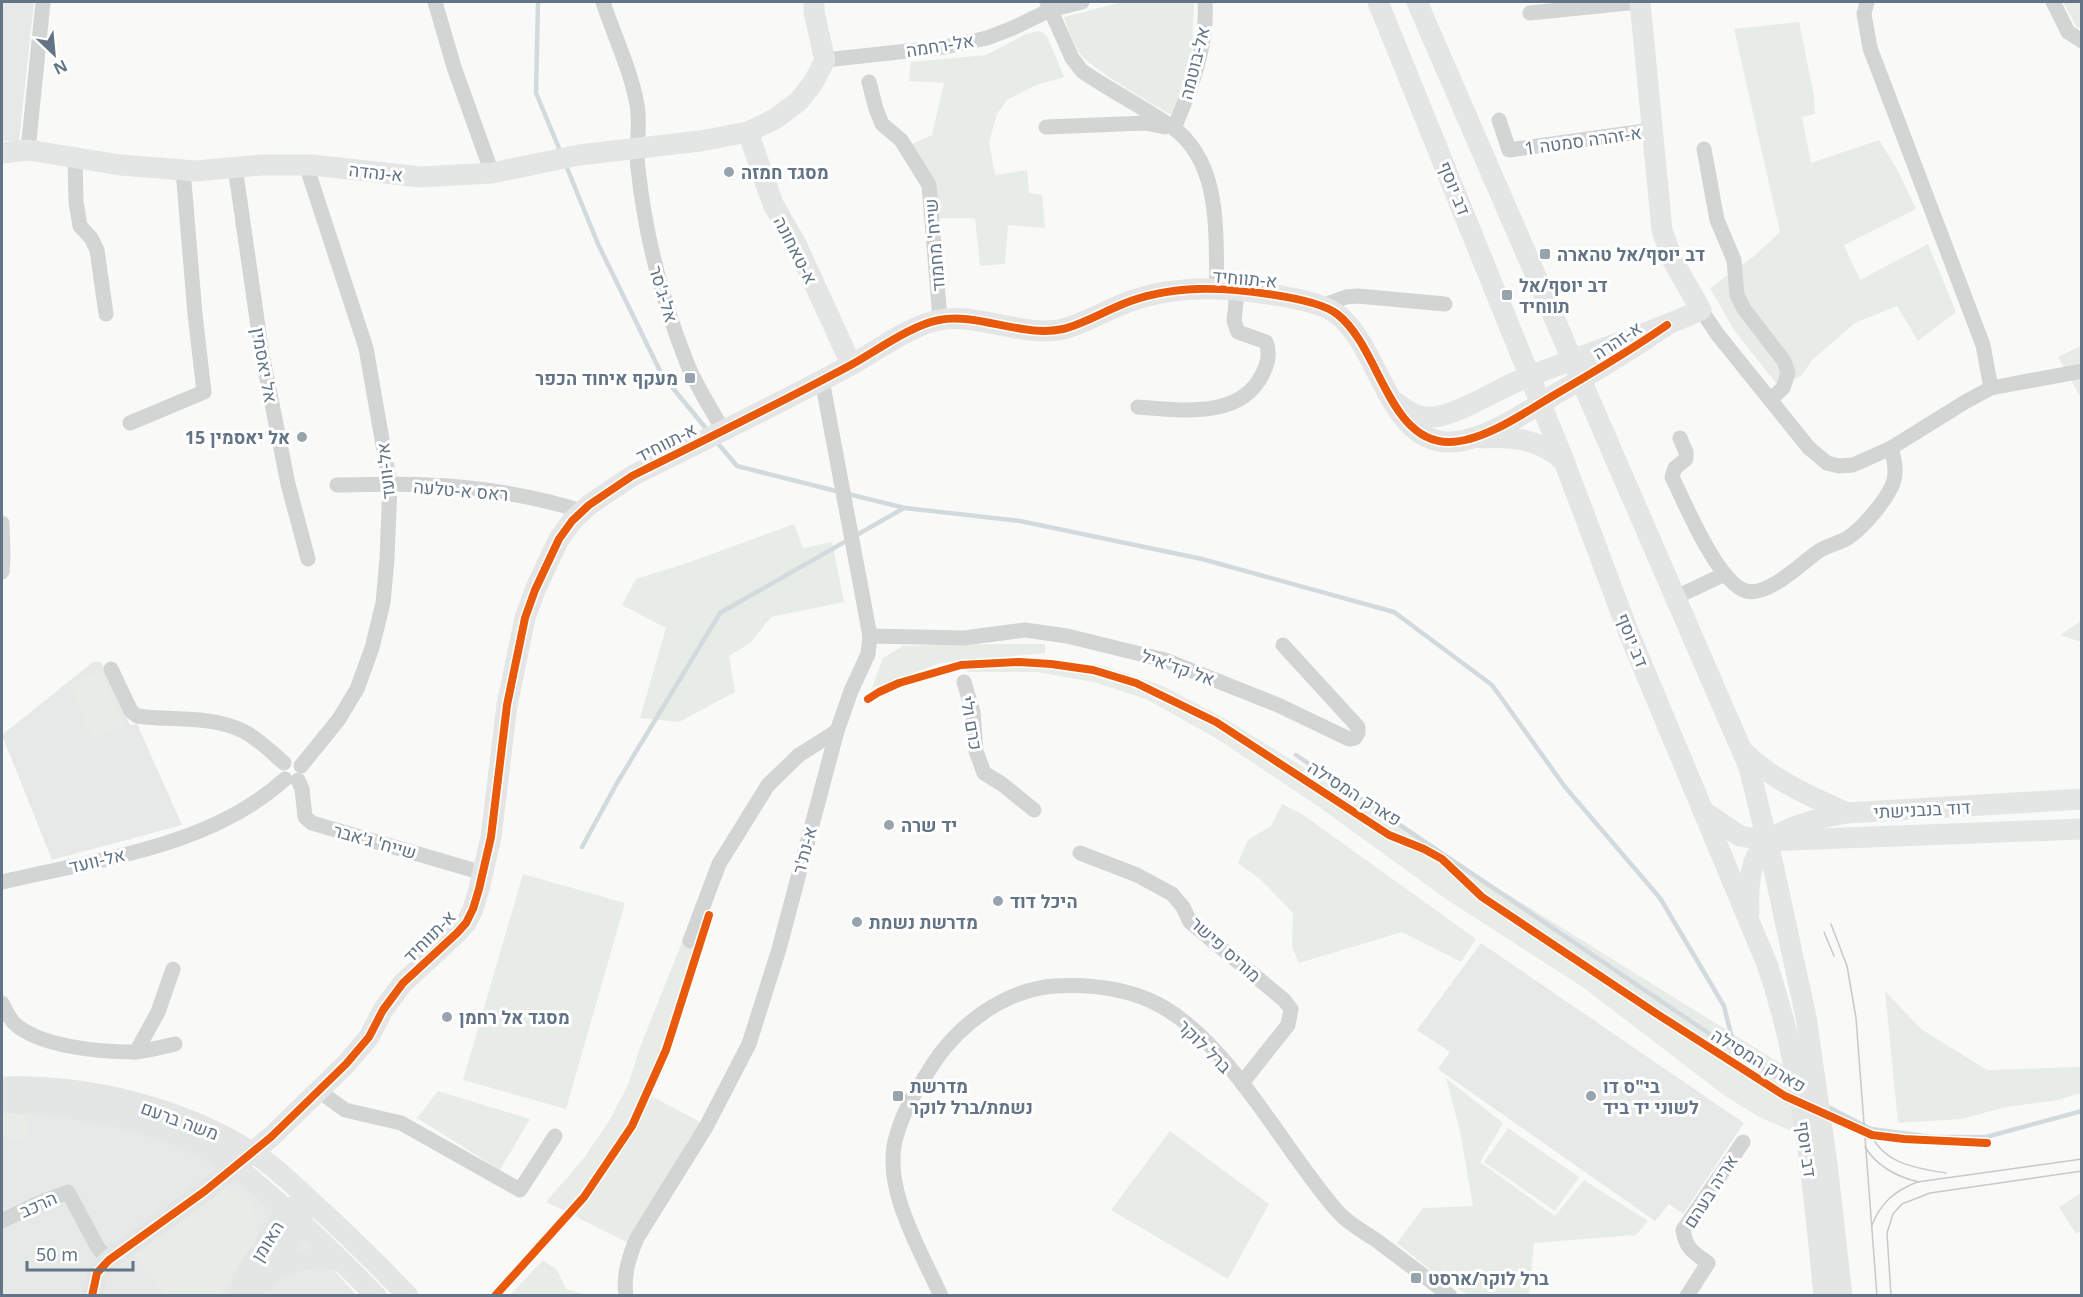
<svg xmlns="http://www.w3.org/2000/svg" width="2083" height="1297" font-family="'Noto Sans',Heebo,sans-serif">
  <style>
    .built { fill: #e7e9e9 }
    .green { fill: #e8ece6 }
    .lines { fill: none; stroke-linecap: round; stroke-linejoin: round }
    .stream { stroke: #d2dadd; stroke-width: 4.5 }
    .street { stroke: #d3d4d4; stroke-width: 15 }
    .secondary { stroke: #e4e5e5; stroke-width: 21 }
    .tram { stroke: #c7c9ca; stroke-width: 1.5 }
    .cycleway-casing { stroke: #fff; stroke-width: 11 }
    .cycleway { stroke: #e8590c; stroke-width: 8 }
    .poi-dot { fill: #97a3ad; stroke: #fff; stroke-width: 2 }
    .labels { text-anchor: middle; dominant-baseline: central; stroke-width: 6; stroke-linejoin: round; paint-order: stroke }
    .street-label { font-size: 18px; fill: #627485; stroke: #fff }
    .poi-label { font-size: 18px; font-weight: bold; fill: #627485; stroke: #fff; text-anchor: start }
  </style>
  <rect width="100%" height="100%" fill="#f9f9f8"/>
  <g class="built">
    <path d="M2,2H34L19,141H2Z"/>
    <path d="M93,662H101L130,725L137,724L182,825L52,860L2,735Z"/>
    <path d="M1481,943L1744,1123L1683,1214L1669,1204L1655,1221L1438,1069L1450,1052L1417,1030Z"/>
    <path d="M2,1107L150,1130L225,1163L304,1236L356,1295L2,1296Z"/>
  </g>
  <g class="green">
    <path d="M1122,2H1194L1192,52L1173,116C1152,103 1090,69 1079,52C1072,41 1068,28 1064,17Z"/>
    <path d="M2063,2H2081V28H2077Z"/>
    <path d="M1799,22L1814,96L1815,114L1802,117L1811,163L1879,140L1897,169L1916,209L1844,245L1860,280L1928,244L1956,312L1918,341L1897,306L1855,323L1812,360L1802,375L1780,388L1734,330L1710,288L1753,257L1780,232L1734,29Z"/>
    <path d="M1040,31L1047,36L1064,77L1034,86L1007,100L997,114L989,142L995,175L1027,170L1029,193L1042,195L1045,228L1008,225L1005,264L980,266L975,218H937L910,145L932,135L944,83L909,81L911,62L986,55L1026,34Z"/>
    <path d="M2081,346V398L2058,357Z"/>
    <path d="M794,524L803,548L832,542L844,602L771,617L750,643L729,656L735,692L679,722L640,718L666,628L622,605L636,579L687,563Z"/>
    <path d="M2081,621V642L2060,635Z"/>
    <path d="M990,644H1045V653L941,663L872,688L883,658L903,646Z"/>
    <path d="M1028,658L1100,665L1161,685L1224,718L1791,1070L1800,1135L1759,1117L1725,1096L1584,988L1446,899L1319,807L1219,740L1146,699L1093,682L1037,672H967L966,661Z"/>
    <path d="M101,671L124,725L92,738L70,684Z"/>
    <path d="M1282,804L1302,814L1476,939L1461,962L1402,932L1299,963L1292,947L1293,913L1261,880L1238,863L1248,840L1271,826Z"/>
    <path d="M523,874L625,903L566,1109L463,1080Z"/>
    <path d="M683,940L697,946C675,1006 658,1070 627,1125C610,1156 587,1183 565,1211L546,1202L584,1158L609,1121L628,1085L639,1050Z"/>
    <path d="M1885,991L1921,1029L1987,1070L2081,1067V1093L2058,1100L2006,1107L1961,1119L1898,1123Z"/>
    <path d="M1446,1078L1503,1123L1480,1162L1555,1216L1584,1180L1648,1221L1636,1235L1534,1243L1529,1295H1468L1434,1273L1397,1243L1423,1208L1473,1206L1460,1131Z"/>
    <path d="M438,1091L530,1119L500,1170L417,1118Z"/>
    <path d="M651,1096L704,1124L628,1243L571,1214L620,1149Z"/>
    <path d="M2,1113H32L25,1139L2,1138Z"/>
    <path d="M1508,1128L1579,1177L1555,1211L1484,1162Z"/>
    <path d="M1170,1131L1269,1204L1228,1279L1111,1210Z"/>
    <path d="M220,1184L248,1201L256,1218L257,1236L218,1295H167L134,1255Z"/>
    <path d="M2081,1193V1231L2076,1234L2059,1207Z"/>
    <path d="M543,1260L557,1270L566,1289L587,1295H510Z"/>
  </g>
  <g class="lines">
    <g class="stream">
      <path d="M538,2L536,93L561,153"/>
      <path d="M565,163L598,244L662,375L709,432"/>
      <path d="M716,441L737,466L840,492"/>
      <path d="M848,494L905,508L1020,521L1202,559L1394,612L1492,685L1565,787L1660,898L1724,1006L1735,1051"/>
      <path d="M1296,755L1735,1051L1790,1085"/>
      <path d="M582,847L617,783L720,613L904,508"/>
      <path d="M1826,1106L1871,1129L1933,1137H1986L2082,1111"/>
    </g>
    <g class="street">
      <path d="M435,2L454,67L492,173"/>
      <path d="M603,2C614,36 631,70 637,105C641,126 635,147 638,168C645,233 661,297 685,358C694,383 710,407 723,430"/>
      <path d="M1047,2L1072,58L1082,71C1111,91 1143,107 1172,127C1223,163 1215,237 1217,290"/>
      <path d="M1867,2L1864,14L1870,48L1983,345L1991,388"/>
      <path d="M2053,2L2068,32L2082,41"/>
      <path d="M1530,13L1638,2"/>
      <path d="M825,60L945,47L987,38L1013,28L1050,10L1082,2"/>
      <path d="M869,82L876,109L882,124L901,140L929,185L940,319"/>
      <path d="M1499,120L1509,150L1652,130"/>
      <path d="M1046,127L1145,123L1165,127"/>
      <path d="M1174,128C1191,89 1208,45 1205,2"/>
      <path d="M1704,149L1717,220L1734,260L1737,295L1744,309L1784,361L1788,373L1783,388L1770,400"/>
      <path d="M28,150L43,2"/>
      <path d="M75,158L76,202L80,226L91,238L97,250L106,314"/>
      <path d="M235,167L262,354L288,484L308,559"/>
      <path d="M1324,305L1346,297L1358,296L1445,304"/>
      <path d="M1701,310L1718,335L1809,448L1827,463L1839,466L1853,465L1891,448L1965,402L1991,388L2082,371"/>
      <path d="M1138,407C1181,410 1241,420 1263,373C1268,363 1270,352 1266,342L1238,332L1234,321L1237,292"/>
      <path d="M130,423L204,392L195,314L183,170"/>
      <path d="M1680,438L1686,452V459L1675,468L1672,477C1685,503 1717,582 1746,591C1767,597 1801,564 1816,553C1826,545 1839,544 1849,537C1864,527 1890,496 1894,480C1897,469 1894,458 1891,448"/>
      <path d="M337,485C367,485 398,483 429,485C481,487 533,496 582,511"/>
      <path d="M2,523L3,556L2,572"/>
      <path d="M1676,597L1725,574"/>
      <path d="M870,636L964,638L1025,630L1067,636L1165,660L1278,705L1349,739L1355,738L1358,733V727L1283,645"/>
      <path d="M111,669L131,711L137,716C172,721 210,715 243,731C259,739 271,752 284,763"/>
      <path d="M964,682L973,712L976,751L984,773L1002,784L1034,810"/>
      <path d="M301,766L339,719L357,689L372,648L383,603L387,559L390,485L366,348L306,165"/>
      <path d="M298,780L302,789L305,817L312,823L483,873"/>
      <path d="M1080,853L1137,875L1172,894L1183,907L1190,922L1284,1000L1291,1009L1288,1025L1242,1083"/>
      <path d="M2,882C97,859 209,848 285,779"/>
      <path d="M690,941L719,864L768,785L799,755L837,731"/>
      <path d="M2,1003C5,1009 9,1018 14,1023C39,1047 101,1052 134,1052C147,1051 162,1047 175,1044"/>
      <path d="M136,1052L158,1012L173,969"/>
      <path d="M319,1091L345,1110L401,1123L520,1190L555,1136"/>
      <path d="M2,1221L34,1205L68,1192L98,1248L109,1260"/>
      <path d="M626,1296C623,1275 629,1257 637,1238L706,1127L749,1044L779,949L837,731L851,691L868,654L870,636L822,380"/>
      <path d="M941,1296C920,1249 880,1185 897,1134C904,1109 919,1086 933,1064C959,1024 1005,990 1054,986C1086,984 1119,987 1149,1000C1226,1033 1283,1151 1339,1213C1349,1224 1364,1232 1376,1240C1401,1259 1426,1277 1450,1296"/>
      <path d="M1687,1296L1708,1263C1693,1252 1686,1249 1683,1230L1743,1142"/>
    </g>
    <g class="secondary">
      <path d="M1378,2L1564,461L1628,631L1767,964C1803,1070 1813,1184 1824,1296"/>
      <path d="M1417,2L1749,767L1773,865L1806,1017L1827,1164L1842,1296"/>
      <path d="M748,132L773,204L796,244L851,364"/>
      <path d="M2,153L28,150L120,165L196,171L262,165H312L421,177L492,173L579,155L700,141L748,132L775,119L799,101L813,83L825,60L814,12V2"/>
      <path d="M1397,403C1408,412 1419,419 1434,417C1456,415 1495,391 1518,381C1578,356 1641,337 1701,310L1673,261L1662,230L1640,2"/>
      <path d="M1481,438C1513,436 1539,439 1564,461"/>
      <path d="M1745,753C1774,781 1810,796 1847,813"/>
      <path d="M1703,811L1740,836L1767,841L2082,829"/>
      <path d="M1749,912C1748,892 1749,865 1761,848C1776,828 1824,817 1847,813L2082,799"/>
      <path d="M2,1087C89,1084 185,1108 258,1156C279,1170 298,1189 316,1206C348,1235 378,1265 408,1296"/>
      <path d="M2,1103C68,1102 168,1123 224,1159C240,1168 253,1181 267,1193C305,1225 341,1260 376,1296"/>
      <path d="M269,1272C293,1260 314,1255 341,1261"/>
      <path d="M92,1296L97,1273L109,1260L205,1191L271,1137L346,1064L369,1037L383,1010L403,983L457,933L466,923L473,909L479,889L491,837L507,705L525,618L535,590L559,539L572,521L589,505L632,476C705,440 778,404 849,366C875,352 911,325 939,320C976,312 1024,338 1063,329C1083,324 1103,312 1123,304C1147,294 1173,290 1198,289C1229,288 1314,296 1337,314C1380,347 1388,442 1449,442C1484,442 1527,411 1556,394C1594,372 1631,350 1667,325"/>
      <path d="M238,1296L249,1270L287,1210L300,1203"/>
      <path d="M257,1296C270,1266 294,1241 304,1211"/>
    </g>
    <g class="tram">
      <path d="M1831,924L1847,966L1856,1018L1877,1296"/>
      <path d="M1824,932L1834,956"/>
      <path d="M1868,1128C1880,1163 1914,1168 1946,1173"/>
      <path d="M1865,1147C1877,1166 1897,1177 1919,1182"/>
      <path d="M1872,1225C1881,1202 1895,1191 1917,1182L2082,1159"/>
      <path d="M1891,1296L1887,1233L1893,1214L1902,1204L1930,1193L2082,1171"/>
    </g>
    <defs>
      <g id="cycleway">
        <path d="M868,699L879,692L899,683L961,665L979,664L1019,662L1051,664L1093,670L1136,683L1216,722L1389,835L1424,849L1442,859L1482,897L1657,1014L1785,1096L1872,1135L1904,1139L1987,1143"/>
        <path d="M92,1296L97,1273L109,1260L205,1191L271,1137L346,1064L369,1037L383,1010L403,983L457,933L466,923L473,909L479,889L491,837L507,705L525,618L535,590L559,539L572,521L589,505L632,476C705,440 778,404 849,366C875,352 911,325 939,320C976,312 1024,338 1063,329C1083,324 1103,312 1123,304C1147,294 1173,290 1198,289C1229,288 1314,296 1337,314C1380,347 1388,442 1449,442C1484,442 1527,411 1556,394C1594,372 1631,350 1667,325"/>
        <path d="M495,1296L584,1197L632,1126L666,1050L709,915"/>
      </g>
    </defs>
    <use href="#cycleway" class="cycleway-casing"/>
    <use href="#cycleway" class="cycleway"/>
  </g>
  <g class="poi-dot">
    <circle cx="729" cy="172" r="6"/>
    <rect x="1539" y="248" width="12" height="12" rx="3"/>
    <rect x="1501" y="289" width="12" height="12" rx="3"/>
    <rect x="684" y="372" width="12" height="12" rx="3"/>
    <circle cx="302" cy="437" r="6"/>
    <circle cx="889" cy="825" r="6"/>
    <circle cx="998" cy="901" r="6"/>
    <circle cx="857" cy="922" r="6"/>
    <circle cx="447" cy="1017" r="6"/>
    <rect x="892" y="1090" width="12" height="12" rx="3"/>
    <circle cx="1591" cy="1096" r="6"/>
    <rect x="1410" y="1272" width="12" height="12" rx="3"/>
  </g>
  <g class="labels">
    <g class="street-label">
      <text transform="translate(940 45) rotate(-9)">אל-רחמה</text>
      <text transform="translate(1194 63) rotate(-76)">אל-בוטמה</text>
      <text transform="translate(1583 140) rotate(-8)">א-זהרה סמטה 1</text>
      <text transform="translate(376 172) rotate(6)">א-נהדה</text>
      <text transform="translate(1455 188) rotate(68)">דב יוסף</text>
      <text transform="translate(934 245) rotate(-95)">שייח' מחמוד</text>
      <text transform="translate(796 250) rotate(63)">א-טאחונה</text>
      <text transform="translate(1245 278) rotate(5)">א-תווחיד</text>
      <text transform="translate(664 294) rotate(73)">אל-ג'סר</text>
      <text transform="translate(1617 340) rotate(-33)">א-זהרה</text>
      <text transform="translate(265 365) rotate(80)">אל יאסמין</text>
      <text transform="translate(666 442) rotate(-27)">א-תווחיד</text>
      <text transform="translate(385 471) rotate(-96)">אל-וועד</text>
      <text transform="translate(461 490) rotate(5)">ראס א-טלעה</text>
      <text transform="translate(1633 640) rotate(68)">דב יוסף</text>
      <text transform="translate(1178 667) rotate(19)">אל קד'איל</text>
      <text transform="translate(972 723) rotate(80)">כרם ולי</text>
      <text transform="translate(1355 793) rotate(32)">פארק המסילה</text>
      <text transform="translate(1922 809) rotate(-3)">דוד בנבנישתי</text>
      <text transform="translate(375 841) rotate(16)">שייח' ג'אבר</text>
      <text transform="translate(804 850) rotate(-75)">א-נת'ר</text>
      <text transform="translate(97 860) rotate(-13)">אל-וועד</text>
      <text transform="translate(429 936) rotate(-45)">א-תווחיד</text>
      <text transform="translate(1226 949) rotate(42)">מוריס פישר</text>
      <text transform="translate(1205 1046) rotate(45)">ברל לוקר</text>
      <text transform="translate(1759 1060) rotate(31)">פארק המסילה</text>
      <text transform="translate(180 1120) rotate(20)">משה ברעם</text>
      <text transform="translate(1807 1149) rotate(82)">דב יוסף</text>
      <text transform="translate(1710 1191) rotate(-57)">אריה בעהם</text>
      <text transform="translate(38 1204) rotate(-24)">הרכב</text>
      <text transform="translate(267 1241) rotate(-58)">האומן</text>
    </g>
    <g class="poi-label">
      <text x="741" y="172">מסגד חמזה</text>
      <text x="1557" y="254">דב יוסף/אל טהארה</text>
      <text x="1519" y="285">דב יוסף/אל<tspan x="1519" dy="21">תווחיד</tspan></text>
      <text x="678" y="378" text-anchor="end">מעקף איחוד הכפר</text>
      <text x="290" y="437" text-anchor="end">אל יאסמין 15</text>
      <text x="901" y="825">יד שרה</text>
      <text x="1010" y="901">היכל דוד</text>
      <text x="869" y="922">מדרשת נשמת</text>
      <text x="459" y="1017">מסגד אל רחמן</text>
      <text x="910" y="1086">מדרשת<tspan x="910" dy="21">נשמת/ברל לוקר</tspan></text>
      <text x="1603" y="1086">בי"ס דו<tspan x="1603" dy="21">לשוני יד ביד</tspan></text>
      <text x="1428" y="1278">ברל לוקר/ארסט</text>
    </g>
  </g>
  <rect width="2083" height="1297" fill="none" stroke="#627485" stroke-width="6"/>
  <g transform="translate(54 54) rotate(154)" stroke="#ffffff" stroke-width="4.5" paint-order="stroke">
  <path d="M0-4.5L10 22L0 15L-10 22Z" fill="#627485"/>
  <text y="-9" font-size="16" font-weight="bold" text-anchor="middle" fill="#627485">N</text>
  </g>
  <path d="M27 1261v9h106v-9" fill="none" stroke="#627485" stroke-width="3"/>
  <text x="36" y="1261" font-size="18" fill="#627485" stroke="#ffffff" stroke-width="4.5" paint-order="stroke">50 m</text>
</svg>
